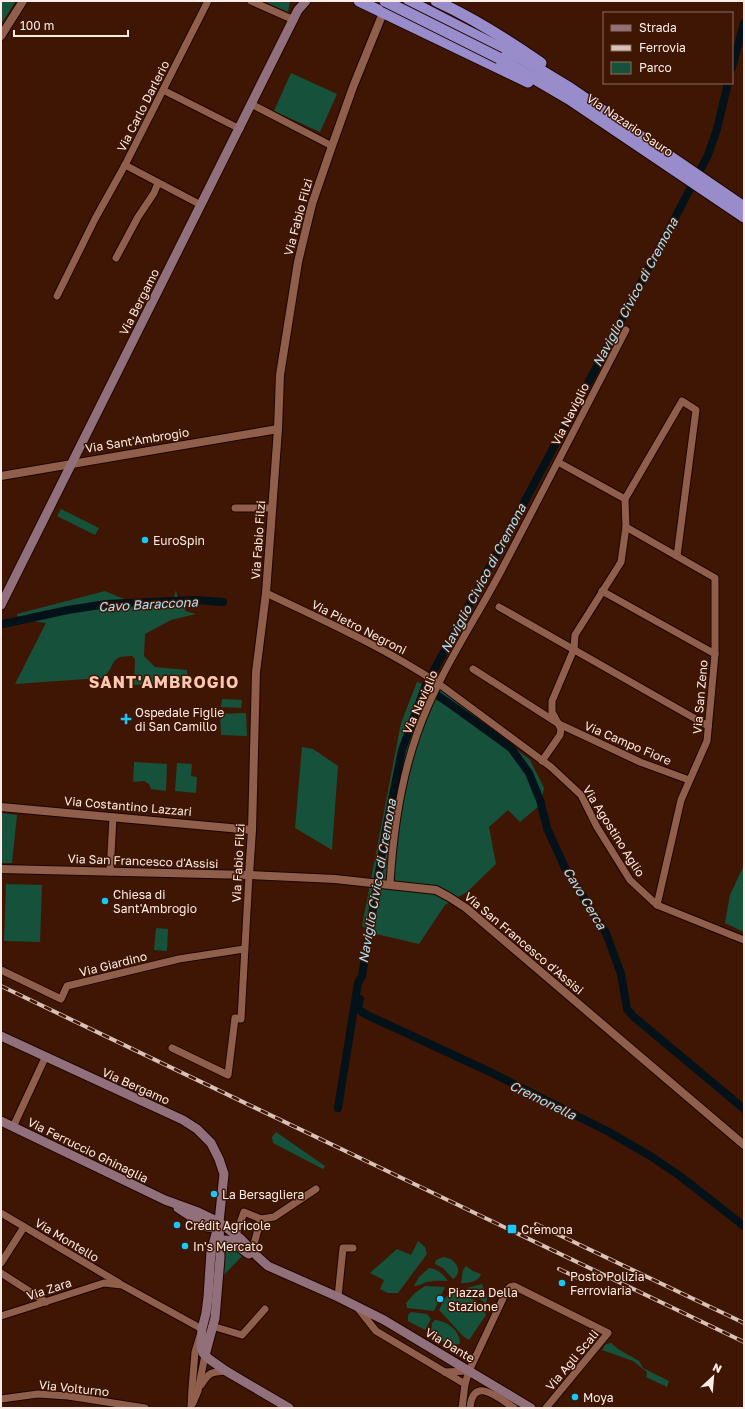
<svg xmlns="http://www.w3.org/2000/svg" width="745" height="1409" font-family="'Golos Text',sans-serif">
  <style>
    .green { fill: #16513b }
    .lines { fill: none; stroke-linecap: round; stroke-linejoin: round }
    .canal { stroke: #031218; stroke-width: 8 }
    .minor-casing { stroke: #1f0400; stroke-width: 9 }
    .tertiary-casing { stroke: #1f0400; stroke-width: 10 }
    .secondary-casing { stroke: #1f0400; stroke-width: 11 }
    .trunk-casing { stroke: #1f0400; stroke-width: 13 }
    .minor { stroke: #8f5f4b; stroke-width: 7 }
    .tertiary { stroke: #8f5f4b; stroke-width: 8 }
    .secondary { stroke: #92707b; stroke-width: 9 }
    .trunk { stroke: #988ccb; stroke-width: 11 }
    .rail-casing { stroke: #d7c1b8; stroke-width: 4 }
    .rail { stroke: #3f1604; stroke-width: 2.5; stroke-dasharray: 8; stroke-linecap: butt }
    .trunk-bridge-casing { stroke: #1f0400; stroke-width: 13; stroke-linecap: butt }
    .trunk-bridge { stroke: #988ccb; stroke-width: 11 }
    .poi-dot { fill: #14cafb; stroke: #3f1604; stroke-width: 1.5 }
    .labels { text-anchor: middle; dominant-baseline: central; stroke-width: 3; stroke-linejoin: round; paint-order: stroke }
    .street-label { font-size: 12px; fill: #fdece5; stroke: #3f1604 }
    .poi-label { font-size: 12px; fill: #fdece5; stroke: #3f1604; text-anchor: start }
    .water-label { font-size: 13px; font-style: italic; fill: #aae3f9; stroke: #3f1604 }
    .district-label { font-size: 16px; font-weight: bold; letter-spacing: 1px; fill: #fdc7b0; stroke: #3f1604 }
  </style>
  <rect width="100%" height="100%" fill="#3f1604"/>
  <g class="green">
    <path d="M1,1H16L1,24Z"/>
    <path d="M263,1H290L288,12Z"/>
    <path d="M291,73L337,94L320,132L274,111Z"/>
    <path d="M61,509L99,528L95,535L57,516Z"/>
    <path d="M176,590L179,604H187L185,611L196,614L171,620L145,634L144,656L155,667L187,670L188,682L134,685L135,659L132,656C106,655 117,670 101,678L15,684L46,623L17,619V614L105,591L126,600H173Z"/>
    <path d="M417,682L441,690L530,760L544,788L540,805L520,822L508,810L489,827L496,864L467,892L445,905L419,944L376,934L362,926L401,723Z"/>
    <path d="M222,699L242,700L241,708L221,707Z"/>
    <path d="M246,713L247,736L221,735L220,714Z"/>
    <path d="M302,747L313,749L338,766L332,850L295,828Z"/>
    <path d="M134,762L167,764L166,791L151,789L149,784L144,781L135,782L133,781Z"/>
    <path d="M177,763L192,764L191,776L197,777L196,793L175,791Z"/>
    <path d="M1,813L17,815L12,863H1Z"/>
    <path d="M744,865V932L725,923L730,895Z"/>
    <path d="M6,884L42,885L40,942L4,941Z"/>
    <path d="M156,928L168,929L167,951L154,950Z"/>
    <path d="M276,1132L325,1166L323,1169L273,1143L272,1137Z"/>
    <path d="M225,1241L244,1254L222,1277V1243Z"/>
    <path d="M418,1241L425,1247L427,1254L398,1293H388L380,1289L384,1280L370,1273L397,1249L411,1255Z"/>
    <path d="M443,1257C446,1258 450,1258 452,1260C459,1265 461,1274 453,1279L443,1268L435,1264L436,1260Z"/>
    <path d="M466,1266L473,1271L481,1274C479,1282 469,1283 461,1283L463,1270Z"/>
    <path d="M429,1268C438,1269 443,1274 448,1281C440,1281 432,1280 424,1283C420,1284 419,1286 414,1286L419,1277Z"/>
    <path d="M482,1284L487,1298L486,1304L467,1288Z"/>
    <path d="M425,1286L445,1287L434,1311L407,1308L406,1303L415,1293Z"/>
    <path d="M454,1289C466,1294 482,1304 486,1315L469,1340L463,1336L439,1310L445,1298Z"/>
    <path d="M411,1312L427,1314L431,1319L425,1330L408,1321V1315Z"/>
    <path d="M435,1320C447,1321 460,1330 460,1344L449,1345L433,1336L431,1332L432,1323Z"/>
    <path d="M611,1343L618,1349L639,1361L643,1368L669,1381L667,1387L646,1377L647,1372L633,1361L602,1350L606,1344Z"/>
  </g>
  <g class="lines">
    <g class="canal">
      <path d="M732,68L744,23"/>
      <path d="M3,624L68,610L106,604L195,600L223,602"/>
      <path d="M425,687L453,706L511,748L529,773L540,800L547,828L565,868L606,933L621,974L627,1009L634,1017L744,1109"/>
      <path d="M360,999L358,1008L361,1011L365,1014L486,1070L609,1132L652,1157L680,1176L744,1226"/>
      <path d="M338,1108L358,983L362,976L386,829L402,750L425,687L585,389L708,155L717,129L728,83"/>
    </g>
    <defs>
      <g id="minor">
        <path d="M251,1L294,20"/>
        <path d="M163,90L240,129"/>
        <path d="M251,104L332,146"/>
        <path d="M125,165L201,205"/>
        <path d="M116,258L138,217L154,193L158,183"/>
        <path d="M57,296L95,219L125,165L208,1"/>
        <path d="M558,462L625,499"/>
        <path d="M235,508H272"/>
        <path d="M626,527L715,578V654L707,741L681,800L657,905"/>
        <path d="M602,591L715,654"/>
        <path d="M266,593C325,621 385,648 439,684L551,767L581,795L597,827L630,880L657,905L744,940"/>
        <path d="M499,607L708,726"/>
        <path d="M473,669L559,724L640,762L689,780"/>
        <path d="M542,761L560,735L561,729L552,712V701L574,649L575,635L621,562L626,527L625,499L682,401L696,410L677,556"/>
        <path d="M110,872L113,817"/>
        <path d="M390,884C393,833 400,782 417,734C436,678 473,624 501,571C543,491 584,411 626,330"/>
        <path d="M1,970L61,999L67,986L179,959L244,949"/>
        <path d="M172,1048L228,1075L235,1018L241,1019L249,875"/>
        <path d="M13,1127L45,1058"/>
        <path d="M1,1213L119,1283"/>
        <path d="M261,1219L274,1217L316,1189"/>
        <path d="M236,1235L244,1212L261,1219L252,1251"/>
        <path d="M1,1263L24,1227"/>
        <path d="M1,1273L46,1302"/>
        <path d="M338,1297L343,1248H353"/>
        <path d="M357,1307L376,1331L465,1384"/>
        <path d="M1,1316L104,1283L122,1285L202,1329L195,1352L192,1388L191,1407"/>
        <path d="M212,1326L242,1335L265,1309"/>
        <path d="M445,1372L469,1371"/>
        <path d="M201,1385C209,1372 211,1372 226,1371"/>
        <path d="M1,1399L38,1394L68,1396L145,1408"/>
        <path d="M193,1403L198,1391L205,1355"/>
        <path d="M462,1408L465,1384L469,1371L507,1290L510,1287L514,1286L608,1333L546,1408"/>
        <path d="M470,1408C473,1375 499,1398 514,1408"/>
      </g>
      <g id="tertiary">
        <path d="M1,36L23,1"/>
        <path d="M1,476L278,429"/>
        <path d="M1,807L252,830"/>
        <path d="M1,869L249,875L335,879L436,890L449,897L466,908L744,1145"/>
        <path d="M249,875L252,830L256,672L266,593L278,429L280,375L298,262L312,204L332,146L353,87L385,8"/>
      </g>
      <g id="secondary">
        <path d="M1,605L298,10L306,1"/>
        <path d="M1,1036L183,1120L197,1129L211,1143L219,1159L224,1174L219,1222L220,1258L215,1318L205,1355"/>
        <path d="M1,1121L165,1200L198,1212L219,1222L241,1239L258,1257L268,1266L338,1297L384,1320L531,1408"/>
        <path d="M178,1208L207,1227L215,1228L219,1222"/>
        <path d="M216,1234L211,1252L208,1297L206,1313L202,1329L201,1346L203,1353L209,1359L226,1371L289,1408"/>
        <path d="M215,1244C231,1233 236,1247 249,1254"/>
      </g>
      <g id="trunk">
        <path d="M359,1L528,82"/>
        <path d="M409,1L522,59L570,88L744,207"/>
        <path d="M436,1C473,18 508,40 541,63"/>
        <path d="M499,58L569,99L744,217"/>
      </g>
    </defs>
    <use href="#minor" class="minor-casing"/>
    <use href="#tertiary" class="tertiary-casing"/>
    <use href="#secondary" class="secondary-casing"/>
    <use href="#trunk" class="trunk-casing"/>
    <use href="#minor" class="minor"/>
    <use href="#tertiary" class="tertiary"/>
    <use href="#secondary" class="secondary"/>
    <use href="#trunk" class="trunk"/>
    <defs>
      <g id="rail">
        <path d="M1,986L744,1342"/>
        <path d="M536,1224L744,1323"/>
        <path d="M559,1269L578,1278"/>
      </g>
    </defs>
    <use href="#rail" class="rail-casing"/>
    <use href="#rail" class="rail"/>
    <defs>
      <path id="trunk-bridge" d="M385,1L499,58"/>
    </defs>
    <use href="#trunk-bridge" class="trunk-bridge-casing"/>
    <use href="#trunk-bridge" class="trunk-bridge"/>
  </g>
  <g class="poi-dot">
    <circle cx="145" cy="540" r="4"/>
    <path d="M124 713h4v4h4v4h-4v4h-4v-4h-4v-4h4z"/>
    <circle cx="105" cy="901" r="4"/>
    <circle cx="214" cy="1194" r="4"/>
    <circle cx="177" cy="1225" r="4"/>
    <rect x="507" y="1224" width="10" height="10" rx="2"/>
    <circle cx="185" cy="1246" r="4"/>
    <circle cx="562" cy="1283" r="4"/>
    <circle cx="440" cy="1299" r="4"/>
    <circle cx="575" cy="1397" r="4"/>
  </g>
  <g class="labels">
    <g class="street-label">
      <text transform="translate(143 106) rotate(-63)">Via Carlo Darlerio</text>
      <text transform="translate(630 125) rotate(34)">Via Nazario Sauro</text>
      <text transform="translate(298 217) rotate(-75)">Via Fabio Filzi</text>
      <text transform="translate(139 302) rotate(-63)">Via Bergamo</text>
      <text transform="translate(570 414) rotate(-63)">Via Naviglio</text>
      <text transform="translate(137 440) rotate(-9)">Via Sant'Ambrogio</text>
      <text transform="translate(258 540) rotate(-86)">Via Fabio Filzi</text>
      <text transform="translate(359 627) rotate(27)">Via Pietro Negroni</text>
      <text transform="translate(700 697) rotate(-85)">Via San Zeno</text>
      <text transform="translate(420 702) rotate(-66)">Via Naviglio</text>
      <text transform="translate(628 743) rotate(23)">Via Campo Fiore</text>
      <text transform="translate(128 806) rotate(5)">Via Costantino Lazzari</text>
      <text transform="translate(614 831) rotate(58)">Via Agostino Aglio</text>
      <text transform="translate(143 861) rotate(2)">Via San Francesco d'Assisi</text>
      <text transform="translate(238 863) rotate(-87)">Via Fabio Filzi</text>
      <text transform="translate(524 943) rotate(40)">Via San Francesco d'Assisi</text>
      <text transform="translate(113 964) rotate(-14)">Via Giardino</text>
      <text transform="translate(136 1086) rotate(24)">Via Bergamo</text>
      <text transform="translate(88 1150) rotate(26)">Via Ferruccio Ghinaglia</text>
      <text transform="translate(67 1240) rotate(31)">Via Montello</text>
      <text transform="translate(49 1289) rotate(-18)">Via Zara</text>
      <text transform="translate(450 1345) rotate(31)">Via Dante</text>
      <text transform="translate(572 1360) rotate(-50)">Via Agli Scali</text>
      <text transform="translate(74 1388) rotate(6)">Via Volturno</text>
    </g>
    <g class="poi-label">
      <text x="153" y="540">EuroSpin</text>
      <text x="135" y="712">Ospedale Figlie<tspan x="135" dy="14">di San Camillo</tspan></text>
      <text x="113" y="894">Chiesa di<tspan x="113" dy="14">Sant'Ambrogio</tspan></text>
      <text x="222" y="1194">La Bersagliera</text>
      <text x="185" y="1225">Crédit Agricole</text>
      <text x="521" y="1229">Cremona</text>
      <text x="193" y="1246">In's Mercato</text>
      <text x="570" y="1276">Posto Polizia<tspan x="570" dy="14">Ferroviaria</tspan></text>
      <text x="448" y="1292">Piazza Della<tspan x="448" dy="14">Stazione</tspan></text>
      <text x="583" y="1397">Moya</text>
    </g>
    <g class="water-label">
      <text transform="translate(635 292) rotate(-62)">Naviglio Civico di Cremona</text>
      <text transform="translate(483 578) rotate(-62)">Naviglio Civico di Cremona</text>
      <text transform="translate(148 604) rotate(-3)">Cavo Baraccona</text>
      <text transform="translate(377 881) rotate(-80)">Naviglio Civico di Cremona</text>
      <text transform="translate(585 898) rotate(59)">Cavo Cerca</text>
      <text transform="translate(543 1100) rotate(26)">Cremonella</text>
    </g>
    <g class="district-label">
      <text x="164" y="682">SANT'AMBROGIO</text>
    </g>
  </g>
  <rect width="745" height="1409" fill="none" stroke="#fdece5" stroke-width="4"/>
  <rect x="603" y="12" width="130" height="72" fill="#3f1604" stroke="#8b6c5e"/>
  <rect x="611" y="25" width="20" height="6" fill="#92707b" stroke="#8b6c5e"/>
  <text x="639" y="32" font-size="12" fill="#fdece5">Strada</text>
  <rect x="611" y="45" width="20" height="6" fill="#d7c1b8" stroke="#8b6c5e"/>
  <text x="639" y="52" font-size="12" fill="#fdece5">Ferrovia</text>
  <rect x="611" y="62" width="20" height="12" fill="#16513b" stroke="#8b6c5e"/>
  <text x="639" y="72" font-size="12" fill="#fdece5">Parco</text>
  <g transform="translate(713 1377) rotate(26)" stroke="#3f1604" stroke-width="3" paint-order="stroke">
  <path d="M0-3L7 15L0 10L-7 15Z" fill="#fdece5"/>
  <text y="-6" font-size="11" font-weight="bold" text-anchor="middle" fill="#fdece5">N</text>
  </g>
  <path d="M14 30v6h114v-6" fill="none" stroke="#fdece5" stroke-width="2"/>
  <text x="20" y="30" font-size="12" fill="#fdece5" stroke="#3f1604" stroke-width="3" paint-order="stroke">100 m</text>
</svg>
